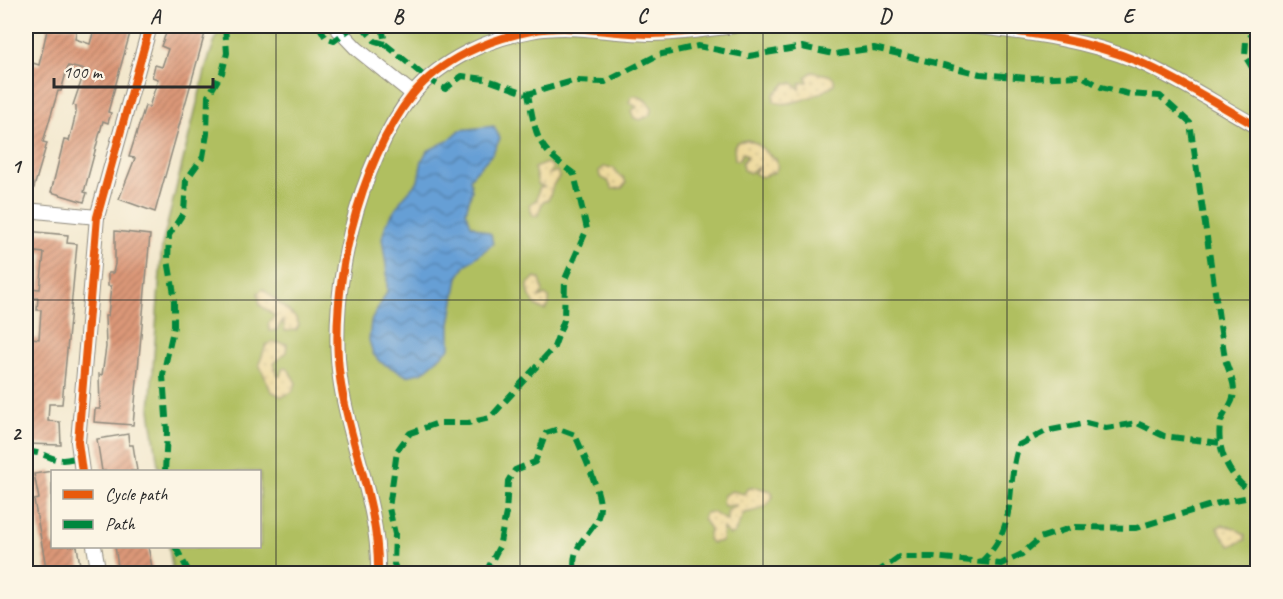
<svg xmlns="http://www.w3.org/2000/svg" width="1283" height="599" font-family="Caveat,sans-serif">
  <style>
    .grass { fill: #b0bf61; stroke: #6e7546; stroke-width: 1.5 }
    .sand { fill: url(#sand-dots); stroke: #8c8264; stroke-width: 1.5 }
    .water { fill: url(#water-waves); stroke: #486580; stroke-width: 1.5 }
    .building { fill: url(#building-hatch) }
    .lines { fill: none; stroke-linecap: round; stroke-linejoin: round }
    .minor-casing { stroke: #8e897c; stroke-width: 16 }
    .minor { stroke: #fff; stroke-width: 14 }
    .quiet { stroke: #00873e; stroke-width: 6; stroke-dasharray: 12 6; stroke-linecap: butt }
    .cycleway-casing { stroke: #fcf5e5; stroke-width: 11 }
    .cycleway { stroke: #e8590c; stroke-width: 8 }
    .grid { fill: none; stroke: #2b2b2b; stroke-width: 1.5; stroke-opacity: 0.55 }
    .neatline { fill: none; stroke: #2b2b2b; stroke-width: 2 }
    .grid-label { font-size: 20px; text-anchor: middle; font-weight: bold; fill: #2b2b2b }
  </style>
  <defs>
    <pattern id="sand-dots" width="8" height="8" patternUnits="userSpaceOnUse" patternTransform="scale(1.5)"><rect width="8" height="8" fill="#eeda9e"/><path d="M2 2h.1M6 6h.1" fill="none" stroke="#cb8" stroke-width="1.8" stroke-linecap="round"/></pattern>
    <pattern id="water-waves" width="16" height="10" patternUnits="userSpaceOnUse" patternTransform="scale(1.5)"><rect width="16" height="10" fill="#669fd5"/><path d="M0 5q4-4 8 0t8 0" fill="none" stroke="#5482ad"/></pattern>
    <pattern id="building-hatch" width="6" height="6" patternUnits="userSpaceOnUse" patternTransform="scale(1.5)"><rect width="6" height="6" fill="#dc9878"/><path d="M-1 1l2-2M0 6l6-6M5 7l2-2" fill="none" stroke="#b37c63"/></pattern>
  </defs>
  <rect width="100%" height="100%" fill="#fcf5e5"/>
  <filter id="ink" filterUnits="userSpaceOnUse"><feTurbulence type="fractalNoise" baseFrequency=".0167" numOctaves="2"/><feDisplacementMap in="SourceGraphic" scale="12" xChannelSelector="R" yChannelSelector="G"/><feConvolveMatrix kernelMatrix="1 2 1 2 8 2 1 2 1" color-interpolation-filters="sRGB"/></filter>
  <filter id="wash" filterUnits="userSpaceOnUse"><feTurbulence type="fractalNoise" baseFrequency=".008" numOctaves="4" result="noise"/><feDisplacementMap in="SourceGraphic" scale="24" xChannelSelector="R" yChannelSelector="G"/><feGaussianBlur stdDeviation="1.35" result="paint"/><feColorMatrix in="noise" values="0 0 0 0 0 0 0 0 0 0 0 0 0 0 0 0 0 1.4 0 .05"/><feComposite in="paint" operator="in"/></filter>
  <g filter="url(#wash)">
    <rect width="100%" height="100%" fill="#f2e7cc"/>
    <path class="grass" d="M220,26H1257C1257,36 1253,44 1253,55L1258,58L1257,573H173L169,547L260,546V472H159L150,410L162,245L207,63Z"/>
    <g class="sand">
      <path d="M812,72L829,75L834,79V84C824,94 785,109 774,101V94L786,83H793L800,89V83L808,82L806,77Z"/>
      <path d="M632,96C640,95 648,101 652,108L649,116L640,120L634,118L631,111L637,107L629,103Z"/>
      <path d="M747,140C761,142 764,154 776,159L778,166L775,172L761,177L754,173L759,166L750,173L743,170L742,163L747,156L743,153L739,160H735L734,146L737,142Z"/>
      <path d="M547,163L553,167L549,174L557,171L559,177L553,185L549,199L542,203L538,215L533,216L529,205L537,199L539,188L544,187L538,184L534,168Z"/>
      <path d="M604,167L614,168L617,174L624,178L626,183L622,188L612,189L608,181L600,177L599,171Z"/>
      <path d="M535,277L540,279L543,291L539,298L545,295L549,298V305L545,310C535,308 527,295 528,284Z"/>
      <path d="M263,289L296,318L299,325L296,330L285,331L283,320L277,330L270,331L268,324L275,316L260,305L258,293Z"/>
      <path d="M271,342L287,344L286,352L274,364L278,376H281L282,368L287,367L296,383L292,392L282,397L271,391L259,364L266,345Z"/>
      <path d="M755,487L771,491L773,496C768,509 756,511 744,513L734,534L729,535L723,528L722,541L711,543L708,539L710,529L703,519L705,513L712,512L727,521V511L737,505L724,506L722,501L724,495L732,491L744,494L747,489Z"/>
      <path d="M1222,525L1235,528L1245,535V540L1230,546L1217,528Z"/>
    </g>
    <path class="water" d="M494,126L500,139L492,154L470,178L472,191L466,211L471,225L491,234L493,244L466,265L458,277L450,324V348L423,372L407,376L380,362L373,354L369,340L371,321L387,292V272L382,238L386,224L402,199L418,181L422,160L427,151L449,140L460,130Z"/>
    <g id="blocks">
      <g class="building">
        <path d="M48,26H77L75,39L90,44L95,26H132L108,112L111,113L108,123L103,121L84,192L87,193L84,202L51,192L64,140L69,141L76,113V106L73,105L85,70L68,66L61,91H58L43,142L47,143L30,201H26V100L33,63L39,65Z"/>
        <path d="M169,26H207L155,212L119,199L135,158L129,157L145,106L149,107L158,79L152,77L155,65L162,67L168,49L161,46Z"/>
        <path d="M26,231L68,235L67,243L77,244L62,404H49L48,421L60,422L61,445L26,444L32,338L39,339L41,310H37L38,298H26V288L40,289L44,253L26,251Z"/>
        <path d="M115,231L150,235L133,425L94,422L95,409H100L99,374L102,375L106,347L105,316H108L111,286H108V273H113L115,264Z"/>
        <path d="M128,434L129,445H133L137,471H102L97,439Z"/>
        <path d="M52,471V546H77L81,572L47,573L34,500L39,499L34,474Z"/>
        <path d="M115,546H148L153,573H119Z"/>
      </g>
    </g>
  </g>
  <g filter="url(#ink)">
    <use href="#blocks" fill-opacity="0" stroke="#8e897c" stroke-width="1.5"/>
    <g class="lines">
      <defs>
        <g id="minor">
          <path d="M335,26L357,49L413,94"/>
          <path d="M972,26C1028,33 1084,39 1137,61C1179,79 1218,105 1258,127"/>
          <path d="M26,28V26"/>
          <path d="M26,210L97,217"/>
          <path d="M82,472L78,442L97,217L150,26"/>
          <path d="M94,546L99,574"/>
          <path d="M378,574C380,505 349,445 340,378C328,292 358,163 413,94C441,60 488,39 531,31C572,23 611,34 653,34C680,34 707,29 734,26"/>
        </g>
      </defs>
      <use href="#minor" class="minor-casing"/>
      <use href="#minor" class="minor"/>
      <g class="quiet">
        <path d="M319,26L326,38L334,41L354,26"/>
        <path d="M362,26L375,41L385,44"/>
        <path d="M382,26L385,44L429,80L445,89L462,76L485,79L528,94L573,81L605,82L658,55L698,46L749,56L802,47L834,54L874,48L980,74L1029,78L1082,76L1101,87L1129,94L1160,96L1190,123L1225,359C1228,369 1234,381 1234,391C1234,405 1222,413 1220,425C1216,452 1232,484 1258,495"/>
        <path d="M1258,29L1246,41L1245,56L1258,77"/>
        <path d="M26,452C50,451 52,467 80,456"/>
        <path d="M165,472L167,431L163,375L174,326V294L168,260L169,235L184,212L186,180L203,157L207,134L208,96L222,73L227,53L225,26"/>
        <path d="M175,546L190,574"/>
        <path d="M980,563C1020,526 1004,492 1019,445L1046,431L1086,423L1106,428L1137,423L1164,436L1220,443"/>
        <path d="M398,574L394,564L395,534L389,508L397,451L410,433L438,423H468L490,418L554,347L564,320L565,279L587,229L574,174C536,146 537,140 528,94"/>
        <path d="M485,574L499,547L506,513L508,481L515,470L535,462L546,433L559,429L575,435C582,451 600,490 600,506C601,532 566,541 576,574"/>
        <path d="M875,574L899,557H933L1001,564L1022,554L1040,538L1073,527L1136,528L1214,504L1245,498H1258"/>
      </g>
      <defs>
        <g id="cycleway">
          <path d="M972,26C1028,33 1084,39 1137,61C1179,79 1218,105 1258,127"/>
          <path d="M82,472L78,442L97,217L150,26"/>
          <path d="M378,574C380,505 349,445 340,378C328,292 358,163 413,94C441,60 488,39 531,31C572,23 611,34 653,34C680,34 707,29 734,26"/>
        </g>
      </defs>
      <use href="#cycleway" class="cycleway-casing"/>
      <use href="#cycleway" class="cycleway"/>
    </g>
  </g>
  <path class="grid" d="M276,26V574M520,26V574M763,26V574M1007,26V574M26,300H1258"/>
  <rect width="1283" height="599" fill="none" stroke="#fcf5e5" stroke-width="66"/>
  <rect x="51" y="470" width="210" height="78" fill="#fcf5e5" stroke="#a8a49b" stroke-width="1.5"/>
  <rect x="63" y="490" width="30" height="9" fill="#e8590c" stroke="#a8a49b" stroke-width="1.5"/>
  <text x="105" y="500" font-size="18" fill="#2b2b2b">Cycle path</text>
  <rect x="63" y="520" width="30" height="9" fill="#00873e" stroke="#a8a49b" stroke-width="1.5"/>
  <text x="105" y="530" font-size="18" fill="#2b2b2b">Path</text>
  <path d="M54 78v9h159v-9" fill="none" stroke="#2b2b2b" stroke-width="3"/>
  <text x="63" y="78" font-size="18" fill="#2b2b2b" stroke="#fcf5e5" stroke-width="4.5" paint-order="stroke">100 m</text>
  <rect x="33" y="33" width="1217" height="533" class="neatline"/>
  <g class="grid-label">
    <text x="155" y="23">A</text>
    <text x="398" y="23">B</text>
    <text x="642" y="23">C</text>
    <text x="885" y="23">D</text>
    <text x="1128" y="23">E</text>
    <text x="16" y="173">1</text>
    <text x="16" y="440">2</text>
  </g>
</svg>
